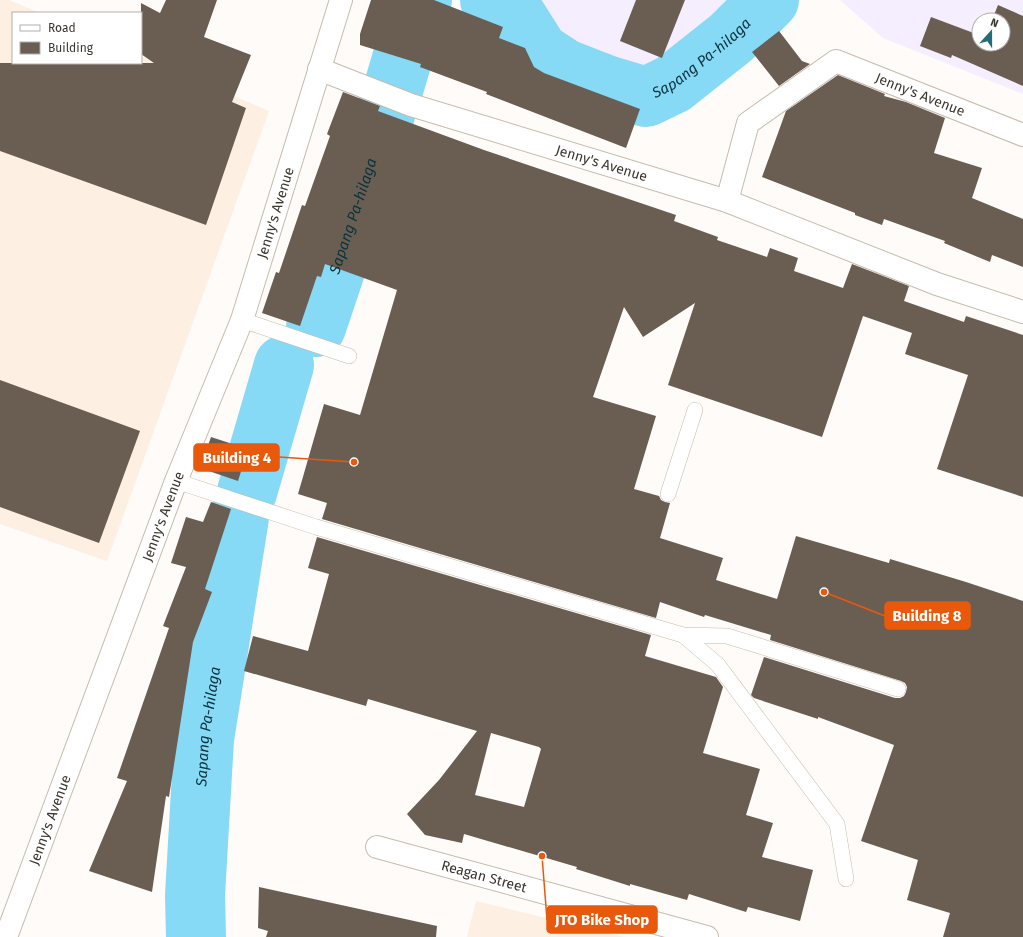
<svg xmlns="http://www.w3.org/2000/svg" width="1023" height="937" font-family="'Fira Sans',sans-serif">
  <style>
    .industrial { fill: #fdefe1 }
    .education { fill: #f5eeff; fill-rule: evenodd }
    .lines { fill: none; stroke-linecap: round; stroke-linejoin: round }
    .river { stroke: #87daf6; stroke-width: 60 }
    .building { fill: #6a5e53; fill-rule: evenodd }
    .service-casing { stroke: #c7bbad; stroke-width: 16 }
    .minor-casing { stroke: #c7bbad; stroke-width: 24 }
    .tertiary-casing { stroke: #c7bbad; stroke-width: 24 }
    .service { stroke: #fff; stroke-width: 15 }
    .minor { stroke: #fff; stroke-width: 22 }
    .tertiary { stroke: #fff; stroke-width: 22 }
    .labels { text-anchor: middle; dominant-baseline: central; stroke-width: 4; stroke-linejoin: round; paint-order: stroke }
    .street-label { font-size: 14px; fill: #3b3630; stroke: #fff }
    .water-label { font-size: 15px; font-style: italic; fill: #0a333e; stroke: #fff }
    .leader { fill: none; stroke: #e8590c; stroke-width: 1.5 }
    .callout-dot { fill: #e8590c; stroke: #fff; stroke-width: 1.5 }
    .callout { fill: #e8590c; stroke: #e8590c; stroke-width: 1.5 }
    .callout-label { font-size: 15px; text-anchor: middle; font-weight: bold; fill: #fff }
  </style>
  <rect width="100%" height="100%" fill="#fefbf8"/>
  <g class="industrial">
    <path d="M0,0H9L40,13H13V63H141V56L269,111L107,561L0,524Z"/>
    <path d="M476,901L624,937H467Z"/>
  </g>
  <g class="education">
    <path d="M461,0H783L690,91L653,105L550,73L510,17Z"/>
    <path d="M840,0H1023V94L883,38ZM979,20H1003V44H979Z"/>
  </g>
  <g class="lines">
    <g class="river">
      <path id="s1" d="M490,0L513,11L539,52L565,69L606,85L646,97L673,84L731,38L769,0"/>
      <path d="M393,90L407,42L422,0"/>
      <path id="s2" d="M316,327L368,172L388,104"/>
      <path d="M247,492L284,365"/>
      <path id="s3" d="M196,937L195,895L204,739L239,517"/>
    </g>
  </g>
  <g class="building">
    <path d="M166,0H217L204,37L251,55L232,102L246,108L206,225L0,151V63H154L141,54V3L160,13Z"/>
    <path d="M371,0H434L503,27L499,38L525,48L534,67L544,73L640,109L626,148L486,94L487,92L420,67L421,64L360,45V34Z"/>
    <path d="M636,0H685L662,58L620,41Z"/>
    <path d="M998,5L1023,16V86L952,55L951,58L920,46L931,17L979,35V44H1003V20H992Z"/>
    <path d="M779,31L802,61L810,64L779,86L752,52Z"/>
    <path d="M838,75L885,94L884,96L906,102L945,118L934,153L982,168L972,198L1023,219V267L992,255L990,262L944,243L945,241L884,219L882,225L855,215V213L762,177L786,111Z"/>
    <path d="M343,92L380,106L378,111L484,150L676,215L674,221L718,237L717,240L767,257L770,248L798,258L794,271L843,288L852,264L909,286L904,301L964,322L966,316L1023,335V497L937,469L968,375L905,354L912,333L863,316L822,437L668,385L695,303L643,337L624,307L593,397L656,416L634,489L659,496L661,500L665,502L670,503L660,538L723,558L716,580L777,599L796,536L889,563L890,559L966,582L1023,601V937H943L950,913L907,900L918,860L861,841L894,745L818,717V719L754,698L751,695L764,657L895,698H900L904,696L906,692L907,687L905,683L901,681L770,640L771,635L705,615L704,617L660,602L656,618L322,519L327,503L298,494L324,404L360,415L397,290L325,264L321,277L317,276L300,326L262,313L276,272L279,273L302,205L305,206L330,136L327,134Z"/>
    <path d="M0,380L140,431L99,543L0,507Z"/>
    <path d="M211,437L248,449L238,481L200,468Z"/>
    <path d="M211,502L231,509L205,589L212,592L193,642L169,797L166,796L152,892L89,871L127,781L117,778L169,628L163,626L186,567L171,563L186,517L203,522Z"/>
    <path d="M317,537L651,635L645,656L716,677L723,687L703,753L760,769L746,815L773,823L762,857L813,870L800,921L748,907L746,912L689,894L687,900L630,884V886L576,869L577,867L464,834L462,843L425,835L407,814L439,780L477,731L368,699L366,706L244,671L253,636L308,651L329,574L308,568ZM491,733L539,747L541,749L524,807L475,795Z"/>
    <path d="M259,887L437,926L436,937H266L268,931L258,928Z"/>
  </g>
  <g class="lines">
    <defs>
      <g id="service">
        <path d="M242,320L349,356"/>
        <path d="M176,481L316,527L683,635L727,636L898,689"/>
        <path d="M668,494L695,410"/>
        <path d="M683,635L718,665L837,824L846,879"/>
      </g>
      <g id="minor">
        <path id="s4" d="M319,69L411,105L727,201L937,284L1023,312"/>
        <path id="s5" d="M727,201L748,123L836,61L1023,135"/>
        <path id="s6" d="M377,847L707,937"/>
      </g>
      <g id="tertiary">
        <path id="s7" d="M6,937L176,481L242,320L341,0"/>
      </g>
    </defs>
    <use href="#service" class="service-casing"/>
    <use href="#minor" class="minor-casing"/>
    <use href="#tertiary" class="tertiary-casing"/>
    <use href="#service" class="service"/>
    <use href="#minor" class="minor"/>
    <use href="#tertiary" class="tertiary"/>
  </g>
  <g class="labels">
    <g class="street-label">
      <text stroke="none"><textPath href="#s5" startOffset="279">Jenny's Avenue</textPath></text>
      <text stroke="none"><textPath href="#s4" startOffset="298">Jenny's Avenue</textPath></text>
      <text stroke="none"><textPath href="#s7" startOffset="773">Jenny's Avenue</textPath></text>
      <text stroke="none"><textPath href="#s7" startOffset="449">Jenny's Avenue</textPath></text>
      <text stroke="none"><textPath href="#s7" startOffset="125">Jenny's Avenue</textPath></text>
      <text stroke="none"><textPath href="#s6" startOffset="111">Reagan Street</textPath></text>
    </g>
    <g class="water-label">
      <text stroke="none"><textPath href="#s1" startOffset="259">Sapang Pa-hilaga</textPath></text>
      <text stroke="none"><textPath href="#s2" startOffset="117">Sapang Pa-hilaga</textPath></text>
      <text stroke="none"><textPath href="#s3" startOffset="211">Sapang Pa-hilaga</textPath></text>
    </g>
  </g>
  <path class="leader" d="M354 462L279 457M824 592L885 616M542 856L547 920"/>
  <g class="callout-dot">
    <circle cx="354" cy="462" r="4"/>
    <circle cx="824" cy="592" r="4"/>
    <circle cx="542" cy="856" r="4"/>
  </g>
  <g class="callout">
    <rect x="194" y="444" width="85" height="27" rx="4"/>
    <rect x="885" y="602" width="85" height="27" rx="4"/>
    <rect x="547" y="906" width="110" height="27" rx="4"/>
  </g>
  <g class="callout-label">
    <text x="237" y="463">Building 4</text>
    <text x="927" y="621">Building 8</text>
    <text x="602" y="925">JTO Bike Shop</text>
  </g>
  <rect x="12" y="12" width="130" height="52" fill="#ffffff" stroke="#b1afac"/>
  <rect x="20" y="25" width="20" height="6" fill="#ffffff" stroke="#b1afac"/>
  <text x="48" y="32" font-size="12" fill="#3b3630">Road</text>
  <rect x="20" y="42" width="20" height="12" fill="#6a5e53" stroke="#b1afac"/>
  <text x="48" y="52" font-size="12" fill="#3b3630">Building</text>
  <g transform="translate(991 32) rotate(21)"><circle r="19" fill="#ffffff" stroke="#b1afac"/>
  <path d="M0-3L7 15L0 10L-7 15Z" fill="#246c78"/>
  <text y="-6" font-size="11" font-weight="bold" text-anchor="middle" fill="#3b3630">N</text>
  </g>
</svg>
